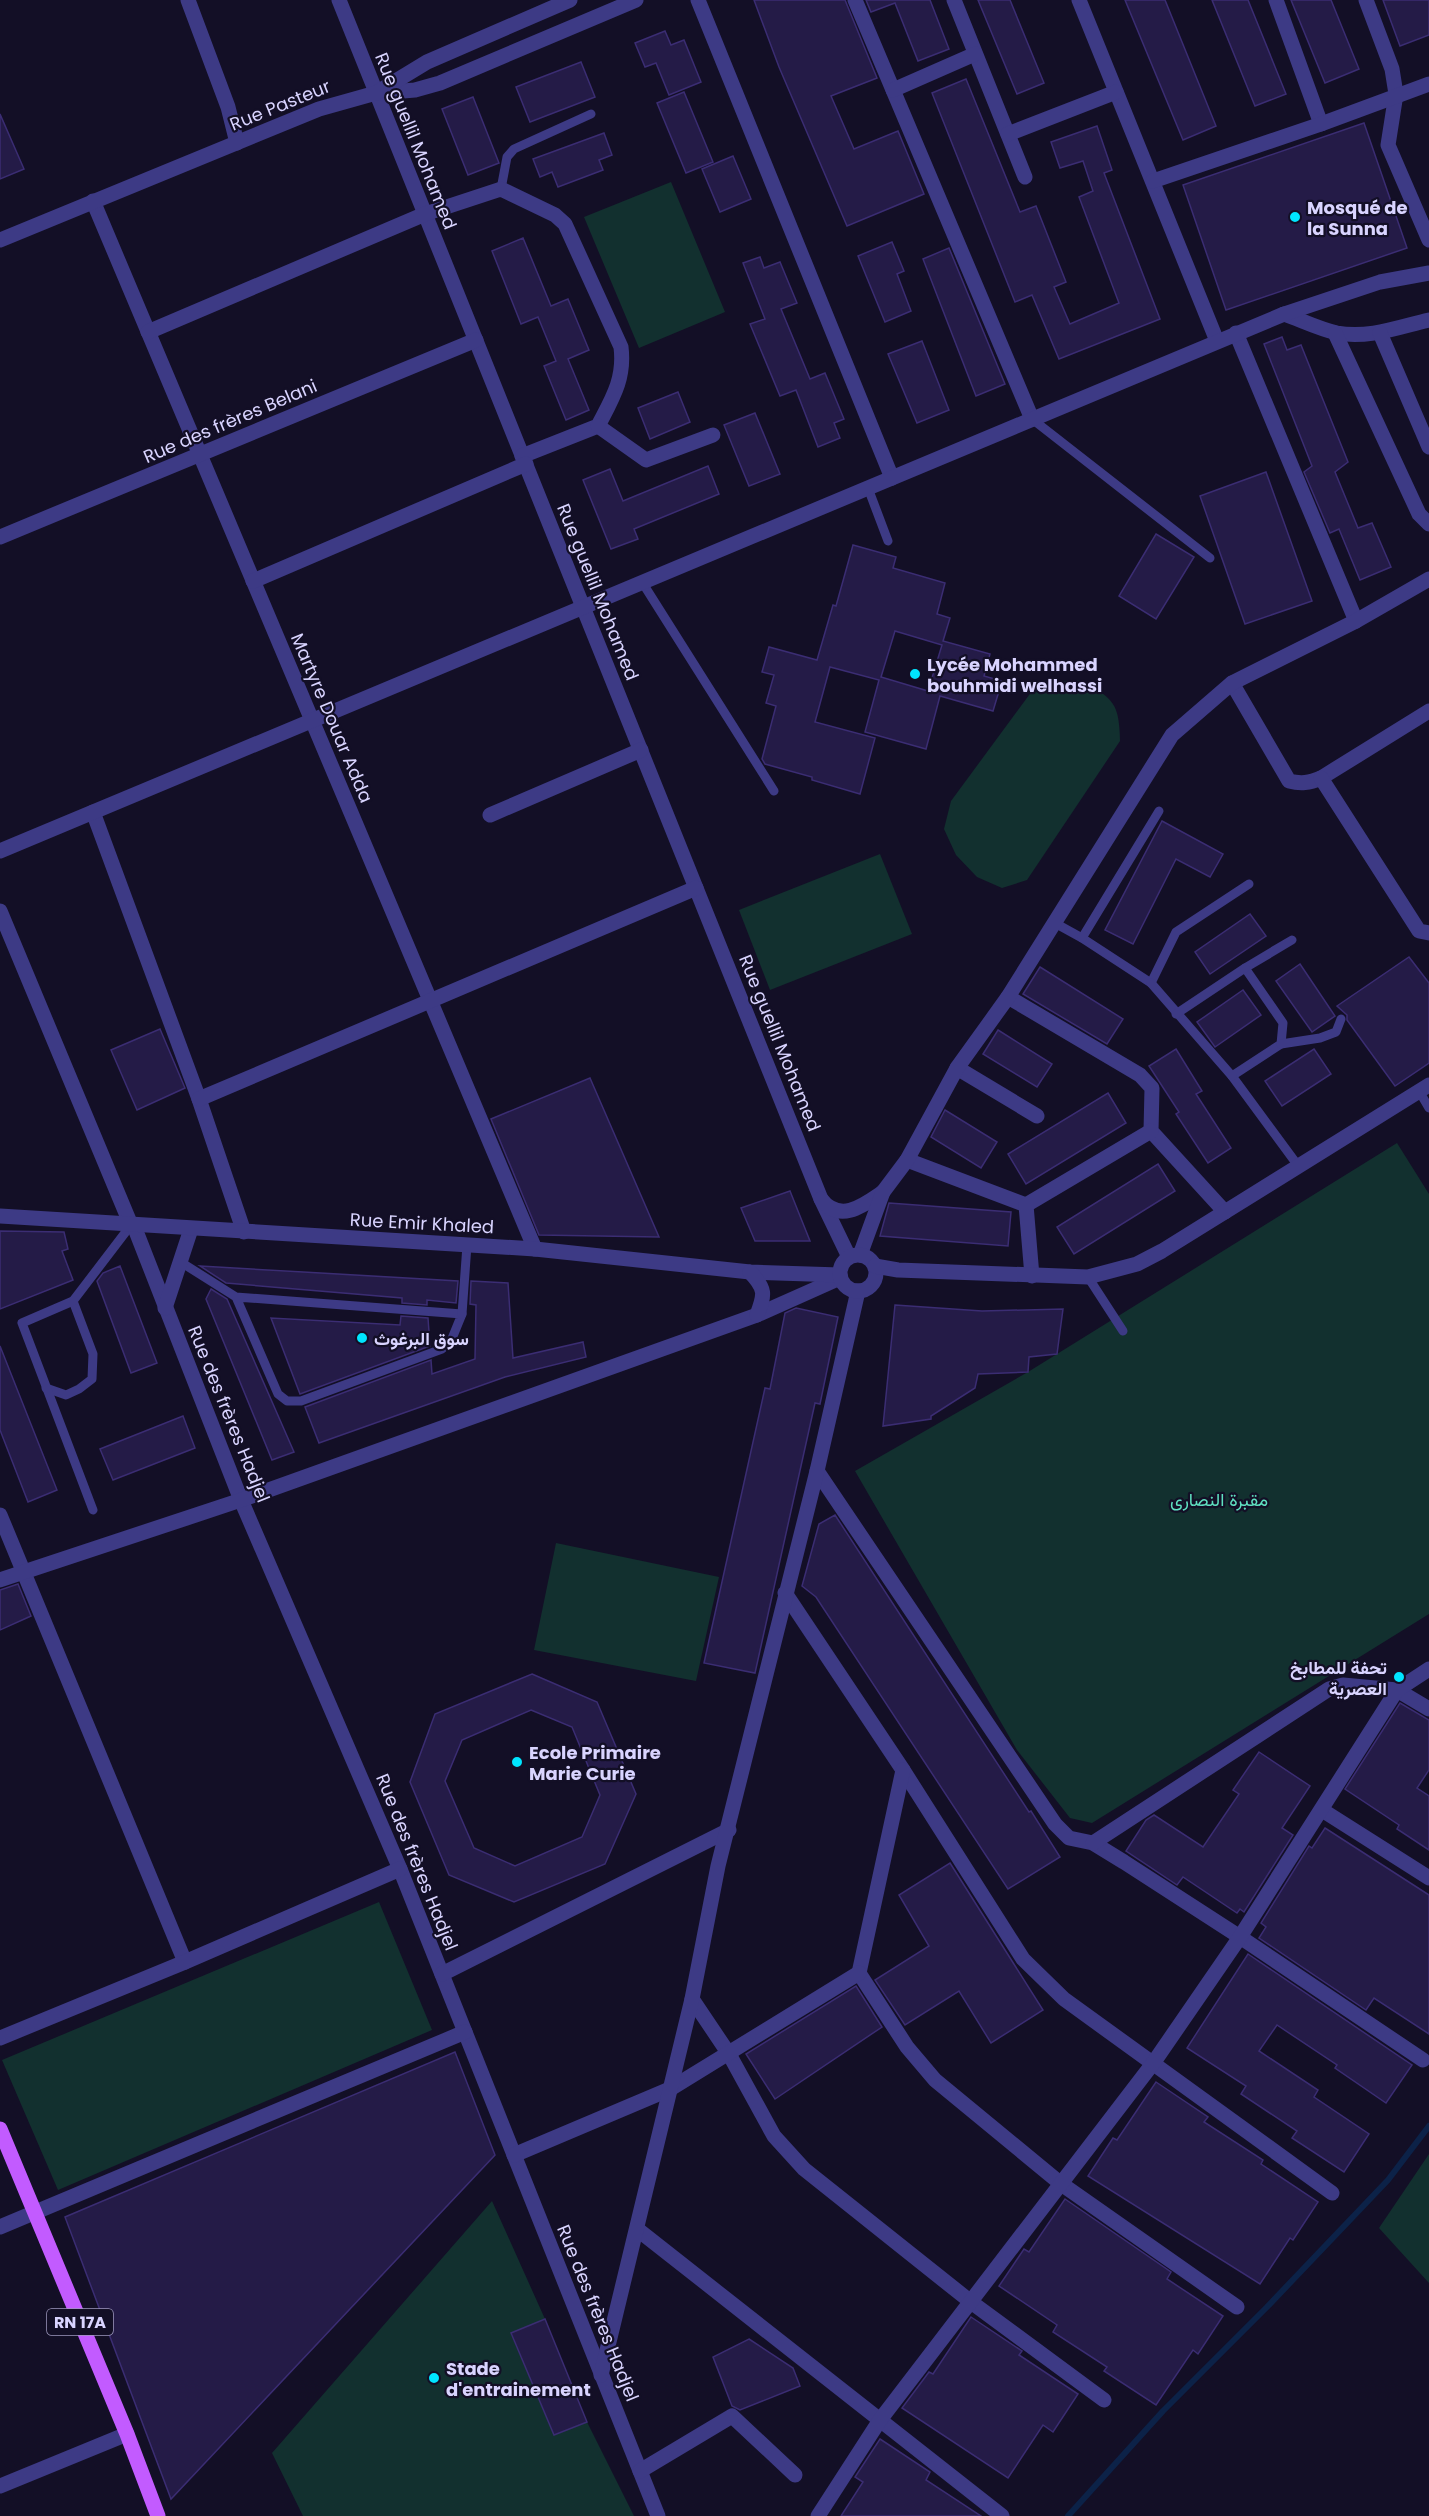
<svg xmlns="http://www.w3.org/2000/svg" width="1429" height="2516" font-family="Poppins,Vazirmatn,sans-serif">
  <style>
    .green { fill: #12302f }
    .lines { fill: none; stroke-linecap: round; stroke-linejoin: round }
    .stream { stroke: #0c2248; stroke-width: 6 }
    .building { fill: #241b47; stroke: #3b2d73; stroke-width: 1.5; fill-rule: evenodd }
    .service { stroke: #3d3a85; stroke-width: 9 }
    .minor { stroke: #3d3a85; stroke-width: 15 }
    .tertiary { stroke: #3d3a85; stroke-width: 15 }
    .primary { stroke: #c25bff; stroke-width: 15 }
    .poi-dot { fill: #00e5ff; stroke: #130f26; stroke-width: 2 }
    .labels { text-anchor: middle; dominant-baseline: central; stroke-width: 4.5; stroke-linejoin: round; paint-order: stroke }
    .shield { fill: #130f26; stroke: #9e99be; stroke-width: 1.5 }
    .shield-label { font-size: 16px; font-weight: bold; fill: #d9d4ff }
    .street-label { font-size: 18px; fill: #d9d4ff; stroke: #130f26 }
    .poi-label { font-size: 18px; font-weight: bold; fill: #d9d4ff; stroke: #130f26; text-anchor: start }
    .park-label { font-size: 18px; fill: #5fe0c0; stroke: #130f26 }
  </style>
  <rect width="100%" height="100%" fill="#130f26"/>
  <g class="green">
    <path d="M671,182L725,312L639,348L584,217Z"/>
    <path d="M1081,680C1114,699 1119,703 1120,741L1027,880L1002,888L977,877L956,855L944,829L951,801L1035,687L1042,682Z"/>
    <path d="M880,854L912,934L770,990L739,910Z"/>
    <path d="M1397,1143L1429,1194V1614L1092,1823L1070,1818L1017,1750L855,1471L1028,1372Z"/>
    <path d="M556,1543L719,1577L696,1681L534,1650Z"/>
    <path d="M379,1902L432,2030L58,2190L2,2060Z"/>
    <path d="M1429,2154V2283L1379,2228Z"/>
    <path d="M492,2201L545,2319L511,2334L554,2435L587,2422L634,2516H303L272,2453Z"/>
  </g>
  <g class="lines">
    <path class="stream" d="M1068,2516L1163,2411L1267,2307L1388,2180L1429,2126"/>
  </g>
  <g class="building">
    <path d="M754,0H845L877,78L831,96L854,149L898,131L924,194L847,226L779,67Z"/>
    <path d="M866,0H930L949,49L918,61L895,3L871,12Z"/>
    <path d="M978,0H1010L1044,83L1017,94Z"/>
    <path d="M1125,0H1165L1216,126L1183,140Z"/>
    <path d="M1212,0H1248L1286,94L1255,106Z"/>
    <path d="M1291,0H1331L1359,69L1325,83Z"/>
    <path d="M1383,0H1429V35L1400,46Z"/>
    <path d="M665,31L671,45L684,40L701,82L669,95L656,63L645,67L635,43Z"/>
    <path d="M581,62L595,97L530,122L516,87Z"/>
    <path d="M966,79L1020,212L1036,206L1066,282L1054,287L1070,324L1119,303L1079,197L1093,191L1083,161L1060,168L1051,142L1097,126L1112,170L1104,173L1160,319L1059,359L1032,295L1015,302L932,93Z"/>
    <path d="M684,92L713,162L686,173L657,103Z"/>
    <path d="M473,97L499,163L468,175L442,109Z"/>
    <path d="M0,114L24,169L0,179Z"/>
    <path d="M1364,123L1407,248L1226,310L1183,185Z"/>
    <path d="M604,133L612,155L599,160L603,170L558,187L552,172L540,177L533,159Z"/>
    <path d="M733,156L751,199L720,212L702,169Z"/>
    <path d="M523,238L551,306L568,299L589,350L568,359L589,410L566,420L544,366L556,361L538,317L521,324L492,251Z"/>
    <path d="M892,242L904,271L897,274L911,311L885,322L858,256Z"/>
    <path d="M949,248L1005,384L976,396L923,259Z"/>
    <path d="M760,257L764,268L780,262L797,303L781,309L810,379L825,373L844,419L834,423L840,438L818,447L796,390L780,396L750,324L765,319L743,263Z"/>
    <path d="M1282,337L1287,350L1301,345L1348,462L1335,472L1358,528L1372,523L1391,567L1360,580L1339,529L1330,533L1304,472L1312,466L1264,344Z"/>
    <path d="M922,341L949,410L917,423L888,354Z"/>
    <path d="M678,392L690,422L650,439L638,408Z"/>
    <path d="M755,413L780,474L749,486L724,425Z"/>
    <path d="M708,466L719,494L634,529L638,539L611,549L583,480L610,469L623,501Z"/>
    <path d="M1266,472L1312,601L1245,624L1200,496Z"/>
    <path d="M1156,534L1194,557L1156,619L1119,596Z"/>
    <path d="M853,545L896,557L893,568L945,583L937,614L950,618L943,641L990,654L984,676L1002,681L993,711L940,696L926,749L865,732L879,680L830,667L815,722L875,738L860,794L812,780V777L765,764L762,759L776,706L766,703L774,675L762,672L769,647L817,660L833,605L836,606ZM895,631L942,645L928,691L881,677Z"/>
    <path d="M1162,821L1223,854L1210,877L1176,859L1133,944L1105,930Z"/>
    <path d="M1250,914L1266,936L1210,974L1195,952Z"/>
    <path d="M1409,957L1429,983V1063L1395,1086L1347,1020V1015L1337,1006Z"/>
    <path d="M1300,964L1335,1016L1312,1032L1276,981Z"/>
    <path d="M1040,967L1123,1019L1107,1044L1023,994Z"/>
    <path d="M1243,990L1261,1015L1215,1047L1197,1022Z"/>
    <path d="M160,1029L185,1088L137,1110L111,1050Z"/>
    <path d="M998,1030L1052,1064L1037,1087L983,1054Z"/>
    <path d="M1176,1049L1202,1091L1196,1094L1231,1148L1208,1163L1176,1114L1179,1112L1149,1066Z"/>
    <path d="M1314,1049L1331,1074L1282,1106L1265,1081Z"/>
    <path d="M590,1078L659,1237L539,1235L491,1119Z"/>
    <path d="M1108,1093L1126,1123L1026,1184L1008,1154Z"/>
    <path d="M945,1110L997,1142L981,1168L931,1137Z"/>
    <path d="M1158,1164L1175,1191L1074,1254L1057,1227Z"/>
    <path d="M790,1191L810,1241H755L741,1208Z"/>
    <path d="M889,1203L1011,1212L1008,1246L880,1236Z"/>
    <path d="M0,1231L64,1232L68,1249L62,1251L73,1280L0,1309Z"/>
    <path d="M120,1266L157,1363L131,1373L97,1281L103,1273Z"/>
    <path d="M200,1266L458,1281L456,1303L427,1300V1305L402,1303V1298L226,1283Z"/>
    <path d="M471,1281L508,1283L513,1358L583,1342L586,1357L505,1377L319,1443L305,1407L431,1360L432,1374L475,1359L476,1305L470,1304Z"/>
    <path d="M211,1289L227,1299L294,1452L272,1460L206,1299Z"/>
    <path d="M895,1305L982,1311L1063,1309L1057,1354L1029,1357L1028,1372L978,1374L975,1388L931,1416V1419L883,1426Z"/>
    <path d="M796,1308L838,1317L820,1404L815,1403L755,1673L704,1663L765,1388L770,1389L785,1313Z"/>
    <path d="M401,1316L428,1318L430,1346L300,1394L271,1318L400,1325Z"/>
    <path d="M0,1346L57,1490L28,1502L0,1430Z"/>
    <path d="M183,1416L195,1448L113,1480L100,1449Z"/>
    <path d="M835,1515L1029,1812L1031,1811L1060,1857L1008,1889L816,1597L802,1586L819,1524Z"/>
    <path d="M18,1584L31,1616L0,1630V1590Z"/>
    <path d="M532,1674L597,1702L636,1794L605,1864L514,1902L449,1875L410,1782L435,1714ZM531,1710L572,1727L600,1795L582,1837L515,1866L474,1848L445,1781L462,1740Z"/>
    <path d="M1400,1703L1429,1720V1770L1417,1788L1429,1796V1850L1397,1829L1399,1825L1345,1789Z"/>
    <path d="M1259,1752L1310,1786L1282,1828L1293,1835L1244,1912L1240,1909L1237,1913L1183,1877L1177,1885L1126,1851L1146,1820L1154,1815L1203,1847L1239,1794L1233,1790Z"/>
    <path d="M1325,1828L1429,1895V2034L1374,1998L1366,2010L1259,1938L1266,1927L1261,1923L1309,1846L1312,1848Z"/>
    <path d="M950,1863L1043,2010L991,2043L959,1991L905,2025L875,1980L929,1946L899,1895Z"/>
    <path d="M1248,1954L1412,2065L1386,2103L1335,2068L1337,2065L1277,2025L1259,2051L1318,2090L1314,2097L1369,2134L1344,2172L1292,2138L1297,2131L1241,2094L1246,2086L1187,2048Z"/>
    <path d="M856,1986L882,2027L775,2099L746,2054Z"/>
    <path d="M455,2052L495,2155L171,2499L65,2217Z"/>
    <path d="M1156,2082L1208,2117L1204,2122L1263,2160L1261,2164L1318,2202L1293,2240L1290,2238L1260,2284L1088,2176L1113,2138L1117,2140Z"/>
    <path d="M1065,2199L1171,2272L1167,2279L1223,2316L1198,2354L1193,2350L1156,2405L1104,2371L1107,2367L1053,2332L1057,2325L999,2286L1024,2249L1029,2252Z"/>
    <path d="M971,2317L1022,2351L1019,2355L1078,2394L1053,2432L1043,2425L1008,2478L902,2408L929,2372L933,2374Z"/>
    <path d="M545,2319L587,2422L554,2435L511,2333Z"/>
    <path d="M749,2339L793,2368L800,2386L740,2410L732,2406L713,2357Z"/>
    <path d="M880,2439L930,2472L926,2480L981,2516H841L863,2482L855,2477Z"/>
  </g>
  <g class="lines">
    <g class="service">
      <path d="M501,189L507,157L514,149L591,114"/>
      <path d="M1032,419L1210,558"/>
      <path d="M868,488L888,541"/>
      <path d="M642,582L774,791"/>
      <path d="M1053,922L1082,938L1151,983L1176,932L1249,884"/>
      <path d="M1082,938L1159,811"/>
      <path d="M1292,940L1245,968L1283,1023L1281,1044L1232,1076L1299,1167"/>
      <path d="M1151,983L1232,1076"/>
      <path d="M1176,1014L1245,968"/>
      <path d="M1281,1044L1320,1038L1336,1032L1341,1019"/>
      <path d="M1419,1091L1429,1108"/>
      <path d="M179,1261L236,1297L462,1314L451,1341L442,1349L301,1401H287L278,1394L236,1297"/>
      <path d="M1088,1277L1123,1331"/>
      <path d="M462,1314L467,1245"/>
      <path d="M46,1388L66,1395L79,1389L92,1379L93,1354L73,1301"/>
      <path d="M93,1510L22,1323L73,1301L131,1225"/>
    </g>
    <g class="minor">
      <path d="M188,0L228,107L237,143"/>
      <path d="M339,0L821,1199L849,1257"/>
      <path d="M698,0L892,478"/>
      <path d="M855,0L1032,419"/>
      <path d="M954,0L1025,177"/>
      <path d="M1079,0L1217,341"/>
      <path d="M1276,0L1321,124"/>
      <path d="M1366,0L1392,69L1396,94L1388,145L1429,240"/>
      <path d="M893,90L975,54"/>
      <path d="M379,93L415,90L440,83L636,0"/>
      <path d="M1008,134L1116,92"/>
      <path d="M1153,181L1321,124L1429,84"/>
      <path d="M93,201L535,1249"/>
      <path d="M0,240L319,109L376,93L427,62L570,0"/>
      <path d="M1284,314C1301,320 1319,329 1337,333C1368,339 1399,327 1429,320"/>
      <path d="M148,332L425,214L501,189L555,215L565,224L621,347C625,379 612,399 598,426L522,456"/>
      <path d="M1236,333L1356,621"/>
      <path d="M1335,333L1419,514L1429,524"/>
      <path d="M1380,333L1429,447"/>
      <path d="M598,426L646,460L713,435"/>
      <path d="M0,537L476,340"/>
      <path d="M253,581L526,464"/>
      <path d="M1232,683L1289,781C1301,784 1309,783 1321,778L1429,711"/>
      <path d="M1321,778L1419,931L1429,933"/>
      <path d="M93,812L199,1099L244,1232"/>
      <path d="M490,815L641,750"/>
      <path d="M0,851L1284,314L1380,282L1429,273"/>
      <path d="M0,911L131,1225"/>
      <path d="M1008,997L1140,1075L1152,1088L1151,1131L1225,1212"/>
      <path d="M957,1068L1037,1116"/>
      <path d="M199,1099L696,888"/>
      <path d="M907,1160L1026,1205"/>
      <path d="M821,1199C840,1224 864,1205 883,1192"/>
      <path d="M134,1226L241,1500L400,1869L658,2516"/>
      <path d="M860,1255L883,1192L907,1160L957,1068L1008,997L1172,735L1232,683L1356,621L1429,579"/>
      <path d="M1032,1276L1026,1205L1151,1131"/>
      <path d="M165,1308L191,1229"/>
      <path d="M817,1471L1055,1824L1069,1838L1093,1843L1124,1862L1240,1937L1423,2060"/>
      <path d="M0,1515L185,1962"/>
      <path d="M0,1580L241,1500L757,1315L840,1278"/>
      <path d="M785,1593L903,1770L1023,1959L1064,1999L1332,2193"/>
      <path d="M903,1770L859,1973L907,2047L935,2080L1060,2183L1237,2307"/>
      <path d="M1322,1810L1429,1878"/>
      <path d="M1093,1843L1329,1689L1343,1685L1397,1690L1429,1709"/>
      <path d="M442,1974L729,1830"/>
      <path d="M692,1999L729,2054L774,2136L804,2169L971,2302L1104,2400"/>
      <path d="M0,2038L185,1962L400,1869"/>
      <path d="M514,2155L670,2089L859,1973"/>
      <path d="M0,2227L465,2032"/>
      <path d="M637,2229L1002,2516"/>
      <path d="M601,2375L692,1999L718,1866L817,1471L858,1291"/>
      <path d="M640,2471L732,2416L795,2475"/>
      <path d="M0,2486L127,2434"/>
      <path d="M818,2516L880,2420L1154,2062L1240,1937L1397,1690L1429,1669"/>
    </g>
    <g class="tertiary">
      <path d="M0,1216L535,1249L750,1272L840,1275"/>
      <circle cx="858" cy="1273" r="18"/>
      <path d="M875,1266L898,1270L1088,1277L1137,1264L1162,1251L1429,1085"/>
      <path d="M750,1272C766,1289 765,1294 757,1315"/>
    </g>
    <path class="primary" d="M0,2129L127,2434L158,2516"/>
  </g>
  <g class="poi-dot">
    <circle cx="1295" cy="217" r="6"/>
    <circle cx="915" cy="674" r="6"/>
    <circle cx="362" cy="1338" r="6"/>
    <circle cx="1399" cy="1677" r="6"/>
    <circle cx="517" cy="1762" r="6"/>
    <circle cx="434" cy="2378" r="6"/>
  </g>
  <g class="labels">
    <rect class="shield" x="47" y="2309" width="66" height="26" rx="4.5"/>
    <g class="shield-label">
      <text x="80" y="2322">RN 17A</text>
    </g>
    <g class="street-label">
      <text transform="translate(280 105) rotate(-22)">Rue Pasteur</text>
      <text transform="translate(416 141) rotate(68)">Rue guellil Mohamed</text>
      <text transform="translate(230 421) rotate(-23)">Rue des frères Belani</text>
      <text transform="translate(598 592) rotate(68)">Rue guellil Mohamed</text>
      <text transform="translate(332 718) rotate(67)">Martyre Douar Adda</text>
      <text transform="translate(780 1043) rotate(68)">Rue guellil Mohamed</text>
      <text transform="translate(422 1223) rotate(3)">Rue Emir Khaled</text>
      <text transform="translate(229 1414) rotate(68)">Rue des frères Hadjel</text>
      <text transform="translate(417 1862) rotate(68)">Rue des frères Hadjel</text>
      <text transform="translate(598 2313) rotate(68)">Rue des frères Hadjel</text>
    </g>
    <g class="poi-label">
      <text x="1307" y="207">Mosqué de<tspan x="1307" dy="21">la Sunna</tspan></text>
      <text x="927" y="664">Lycée Mohammed<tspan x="927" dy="21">bouhmidi welhassi</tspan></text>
      <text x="374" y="1338">سوق البرغوث</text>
      <text x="1387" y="1667" text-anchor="end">تحفة للمطابخ<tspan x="1387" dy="21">العصرية</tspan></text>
      <text x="529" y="1752">Ecole Primaire<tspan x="529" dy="21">Marie Curie</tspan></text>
      <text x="446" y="2368">Stade<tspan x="446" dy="21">d'entrainement</tspan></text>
    </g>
    <g class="park-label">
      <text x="1219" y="1499">مقبرة النصارى</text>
    </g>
  </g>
</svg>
